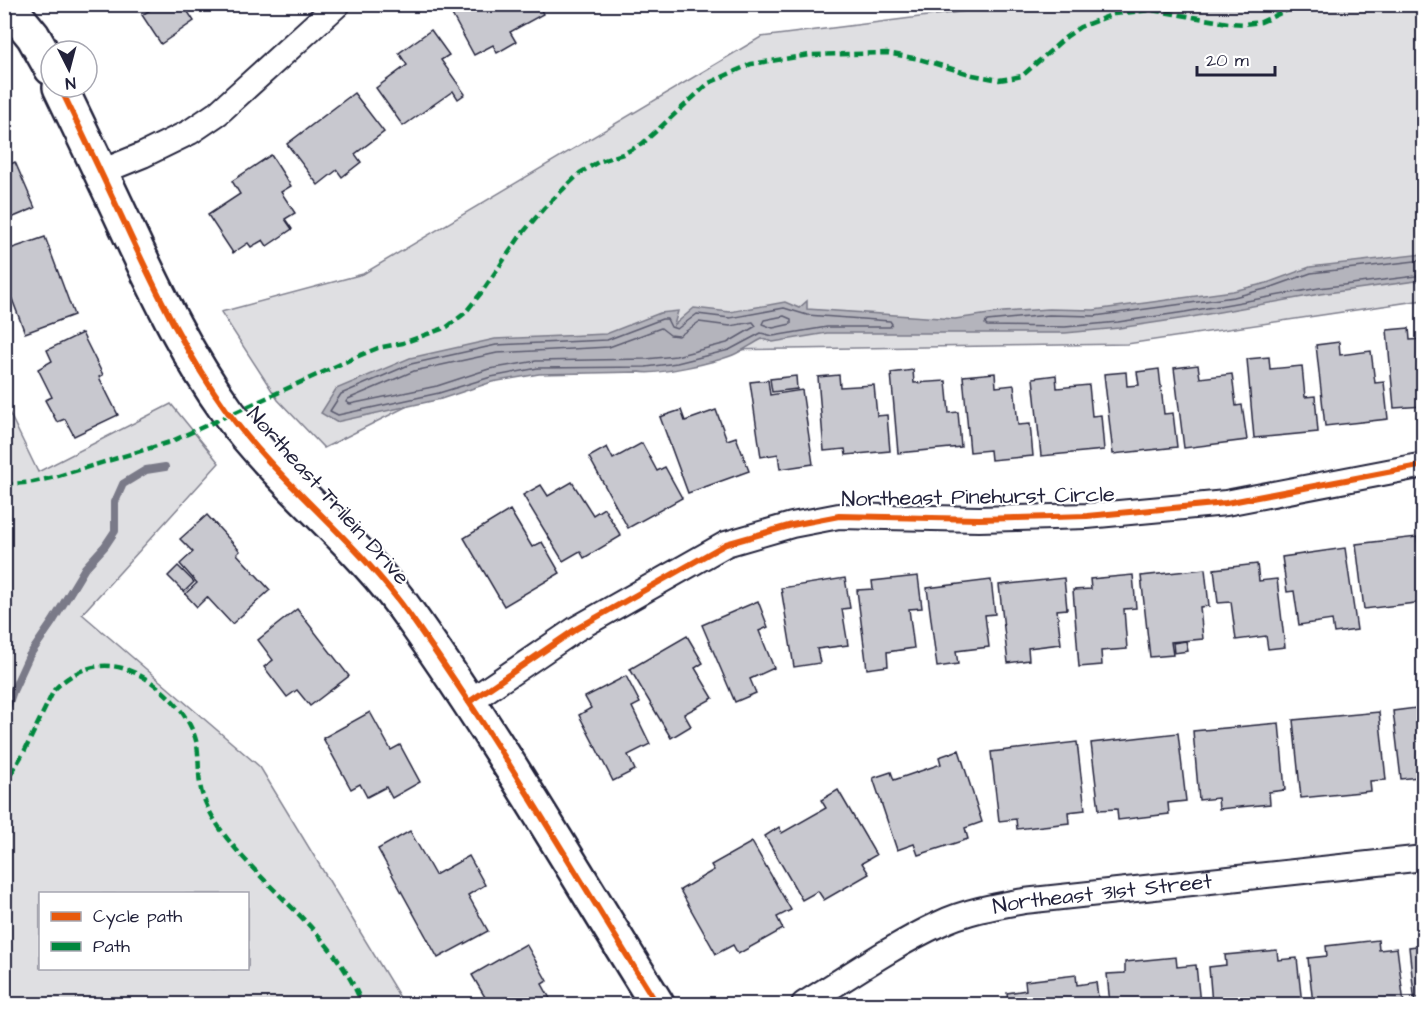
<svg xmlns="http://www.w3.org/2000/svg" width="1428" height="1009" font-family="'Architects Daughter',sans-serif">
  <style>
    .green { fill: #dfdfe2; stroke: #80808e; stroke-width: 1.5; fill-rule: evenodd }
    .water { fill: #b4b4bc; stroke: #7a7a88; stroke-width: 1.5 }
    .lines { fill: none; stroke-linecap: round; stroke-linejoin: round }
    .shore { stroke: #5c5c6f; stroke-width: 1.5 }
    .stream { stroke: #7a7a88; stroke-width: 8 }
    .building { fill: #c8c8cf; stroke: #22223b; stroke-width: 1.5 }
    .street-casing { stroke: #22223b; stroke-width: 28 }
    .secondary-casing { stroke: #22223b; stroke-width: 38 }
    .street { stroke: #fff; stroke-width: 24 }
    .secondary { stroke: #fff; stroke-width: 33 }
    .quiet { stroke: #00873e; stroke-width: 4.5; stroke-dasharray: 9 4.5; stroke-linecap: butt }
    .cycleway-casing { stroke: #fff; stroke-width: 10 }
    .cycleway { stroke: #e8590c; stroke-width: 6 }
    .labels { text-anchor: middle; dominant-baseline: central; stroke-width: 4.5; stroke-linejoin: round; paint-order: stroke }
    .street-label { font-size: 22px; fill: #22223b; stroke: #fff }
  </style>
  <rect width="100%" height="100%" fill="#fff"/>
  <filter id="ink" filterUnits="userSpaceOnUse"><feTurbulence type="fractalNoise" baseFrequency=".0167" numOctaves="2"/><feDisplacementMap in="SourceGraphic" scale="12" xChannelSelector="R" yChannelSelector="G"/><feConvolveMatrix kernelMatrix="1 2 1 2 8 2 1 2 1" color-interpolation-filters="sRGB"/></filter>
  <g filter="url(#ink)">
    <g class="green">
      <path d="M1023,4L1423,5V300L1127,344L513,353L324,448L278,400L221,312L363,274L761,37Z"/>
      <path d="M5,404L38,472L171,404L219,463L82,614L260,767L404,1004H5ZM40,894H248V968H40Z"/>
    </g>
    <path class="water" d="M1423,254V280L1320,294L1186,318L1119,328L1065,333H827L773,342L762,339C752,344 743,351 733,355C716,362 655,376 639,372L539,374L492,382L441,399L336,422L321,413L336,389L410,358L495,339L606,334L660,313L678,311L674,325L694,308L730,312L785,302L799,308L807,301V309L955,319L1003,312L1049,309L1094,310L1233,291L1267,283L1310,267Z"/>
    <g class="lines">
      <g class="shore">
        <path d="M1424,260L1311,273L1269,288L1234,297L1095,316L1049,315L987,321L985,324L987,326L1065,327L1118,322L1185,312L1319,288L1424,275"/>
        <path d="M784,308L807,315L890,321L892,324L890,327H827L773,336L761,333L729,350L677,363L646,367L538,368L491,377L439,393L338,415L330,411L341,394L411,364L496,345L607,340L662,319H667L671,327L677,329L697,314L730,318Z"/>
        <path d="M784,316L791,319V324L773,328L762,324L764,320Z"/>
        <path d="M699,322L730,326L753,322L756,326L727,343L676,356L646,359L536,361L489,369L437,386L350,404L346,402L348,399L414,371L497,353L609,347L661,328L670,335L679,336Z"/>
      </g>
      <path class="stream" d="M4,717L13,691L29,656L53,621L85,568L105,546L115,531V502L123,484L146,470L165,467"/>
    </g>
    <g class="building">
      <path d="M146,4H198L188,12L194,21L161,44L142,15L150,10Z"/>
      <path d="M457,4H538L543,14L510,32L516,42L497,53L493,45L474,55L449,9Z"/>
      <path d="M431,30L449,55L441,60L465,94L458,99L453,91L403,126L376,88L407,65L399,53Z"/>
      <path d="M354,93L384,132L355,154L361,162L342,177L337,170L318,185L287,144Z"/>
      <path d="M271,155L291,186L281,192L295,213L285,219L292,229L267,246L263,240L251,247L248,243L233,253L208,215L240,194L232,181Z"/>
      <path d="M15,162L35,208L4,221V167Z"/>
      <path d="M45,237L74,315L25,333L12,299L4,302V251Z"/>
      <path d="M1409,328L1410,340L1424,339V406L1394,408L1387,330Z"/>
      <path d="M82,333L103,375L99,377L118,415L74,436L65,419L57,422L45,400L52,397L38,369L52,361L47,350Z"/>
      <path d="M1339,342L1340,355L1371,351L1375,383L1384,382L1388,419L1325,426L1316,345Z"/>
      <path d="M1269,357L1270,369L1302,366L1305,397L1315,396L1318,432L1254,438L1247,359Z"/>
      <path d="M1198,365L1200,378L1232,374L1236,406L1242,405L1247,440L1184,448L1174,368Z"/>
      <path d="M1159,369L1164,414L1173,413L1177,447L1113,454L1104,374L1126,372L1127,386L1139,385L1137,372Z"/>
      <path d="M913,370L914,383L946,381L949,413L958,412L961,447L898,453L891,373Z"/>
      <path d="M995,373L996,387L1014,385L1018,425L1030,424L1033,456L991,460L990,450L970,452L963,376Z"/>
      <path d="M839,375L840,387L874,385L877,416L887,415L890,451L846,455L845,449L824,451L818,377Z"/>
      <path d="M1056,375L1057,388L1089,385L1092,416L1101,415L1104,450L1041,456L1033,378Z"/>
      <path d="M796,376L797,389L772,392L770,379Z"/>
      <path d="M768,380L770,395L802,390L813,464L780,469L778,454L761,457L750,382Z"/>
      <path d="M681,410L685,421L716,410L727,440L736,437L749,471L688,493L660,417Z"/>
      <path d="M642,443L657,471L665,467L682,498L628,528L589,457L607,447L613,459Z"/>
      <path d="M572,482L593,515L604,508L621,536L584,558L580,551L563,561L523,495L541,485L548,496Z"/>
      <path d="M510,510L532,547L542,542L560,573L504,606L464,538Z"/>
      <path d="M207,515L240,551L237,554L270,590L232,624L207,597L197,607L185,594L197,583L180,564L193,552L180,539Z"/>
      <path d="M1417,537L1424,602L1364,609L1356,544Z"/>
      <path d="M1345,548L1357,630L1334,633L1332,620L1299,625L1294,591L1287,592L1282,557Z"/>
      <path d="M1257,564L1259,581L1277,579L1285,647L1268,649L1266,636L1236,640L1231,602L1218,603L1214,569Z"/>
      <path d="M178,566L194,582L184,592L168,576Z"/>
      <path d="M1205,569L1209,606L1200,607L1203,639L1171,642L1173,655L1150,657L1141,576Z"/>
      <path d="M1133,575L1136,608L1124,609L1127,649L1101,651L1102,665L1079,667L1073,590L1091,589L1090,579Z"/>
      <path d="M918,576L922,608L909,609L914,648L887,652L888,666L867,669L857,590L873,589L872,581Z"/>
      <path d="M845,578L850,608L842,609L848,645L817,649L820,663L794,667L781,588Z"/>
      <path d="M1064,578L1067,609L1057,610L1061,644L1028,648L1029,660L1008,663L999,585Z"/>
      <path d="M991,580L995,614L985,615L989,647L956,651L958,664L937,667L927,588Z"/>
      <path d="M758,601L768,627L759,631L774,668L750,679L756,693L735,702L702,625Z"/>
      <path d="M297,609L349,676L310,706L297,690L287,697L264,667L273,660L258,640Z"/>
      <path d="M687,636L703,663L695,668L713,698L684,714L691,726L671,738L630,669Z"/>
      <path d="M1186,641L1188,651L1174,653L1173,643Z"/>
      <path d="M626,676L640,703L632,707L650,744L628,755L635,770L613,781L579,715L591,708L585,697Z"/>
      <path d="M1424,707V788H1420L1418,777L1401,779L1393,711Z"/>
      <path d="M370,712L391,750L400,745L420,782L392,798L386,787L367,797L360,784L351,789L323,738Z"/>
      <path d="M1379,712L1386,780L1370,781L1371,791L1301,798L1293,720Z"/>
      <path d="M1279,723L1285,790L1269,792L1270,804L1219,809L1218,798L1199,800L1193,731Z"/>
      <path d="M1178,733L1186,801L1168,803L1169,814L1118,820L1117,809L1099,810L1091,743Z"/>
      <path d="M1077,742L1085,810L1068,812L1069,823L1017,829L1016,819L999,821L991,752Z"/>
      <path d="M959,750L982,822L965,828L968,839L918,855L914,844L897,850L873,778L891,772L894,780L941,764L939,757Z"/>
      <path d="M838,790L876,855L862,863L869,874L824,900L818,891L802,900L765,836L779,827L782,833L826,808L821,800Z"/>
      <path d="M410,831L435,875L469,856L485,885L468,895L488,931L438,958L378,849Z"/>
      <path d="M752,842L791,910L777,917L783,929L738,954L733,945L716,954L680,890L714,870L711,865Z"/>
      <path d="M1378,940L1379,950L1397,948L1404,1004H1313L1308,958L1327,956L1326,946Z"/>
      <path d="M526,944L547,981L542,984L553,1004H489L472,975Z"/>
      <path d="M1424,945V1004H1415L1409,947Z"/>
      <path d="M1277,950L1278,960L1297,958L1302,1004H1212L1209,967L1226,965L1225,955Z"/>
      <path d="M1176,957L1177,967L1196,965L1200,1004H1110L1107,974L1125,973V962Z"/>
      <path d="M1076,975L1077,985L1096,982L1099,1004H1008L1007,993L1026,990L1025,981Z"/>
    </g>
    <g class="lines">
      <defs>
        <g id="street">
          <path d="M101,172L143,155L190,132L218,113L338,4"/>
          <path d="M469,702L576,629L726,544L792,525L839,516L979,519L1087,516L1226,503L1424,465"/>
          <path id="s1" d="M804,1004C848,977 892,946 939,924C966,911 996,906 1024,901L1424,858"/>
        </g>
        <g id="secondary">
          <path d="M7,4L33,36L51,68"/>
          <path d="M60,87C84,137 108,187 131,237C159,297 188,357 227,411C282,486 358,541 411,617C499,741 577,876 657,1004"/>
        </g>
      </defs>
      <use href="#street" class="street-casing"/>
      <use href="#secondary" class="secondary-casing"/>
      <use href="#street" class="street"/>
      <use href="#secondary" class="secondary"/>
      <g class="quiet">
        <path d="M4,485L33,482L55,477L170,442L356,357L378,348L403,343L447,327L465,313L481,293L521,235L544,208L580,173L598,162L623,154L642,144L709,83L751,64L810,55L887,53L919,59L973,75L999,80L1012,78L1022,76L1066,37L1080,27L1114,14L1151,10L1228,23L1245,24L1261,22L1301,4"/>
        <path d="M4,786L25,750L54,690C69,674 90,664 111,666C147,669 191,710 197,745C200,763 197,783 204,799C210,814 220,830 230,842C273,896 337,938 362,1004"/>
      </g>
      <defs>
        <g id="cycleway">
          <path d="M60,87C84,137 108,187 131,237C159,297 188,357 227,411C282,486 358,541 411,617C499,741 577,876 657,1004"/>
          <path d="M469,702L576,629L726,544L792,525L839,516L979,519L1087,516L1226,503L1424,465"/>
        </g>
      </defs>
      <use href="#cycleway" class="cycleway-casing"/>
      <use href="#cycleway" class="cycleway"/>
    </g>
  </g>
  <g class="labels">
    <g class="street-label">
      <text transform="translate(328 496) rotate(48)">Northeast Trilein Drive</text>
      <text transform="translate(978 497) rotate(-1)">Northeast Pinehurst Circle</text>
      <text stroke="none"><textPath href="#s1" startOffset="324">Northeast 31st Street</textPath></text>
    </g>
  </g>
  <rect width="1428" height="1009" fill="none" stroke="#fff" stroke-width="24"/>
  <rect x="12" y="12" width="1404" height="985" fill="none" stroke="#22223b" stroke-width="2" filter="url(#ink)"/>
  <rect x="39" y="892" width="210" height="78" fill="#ffffff" stroke="#a7a7b1" stroke-width="1.5"/>
  <rect x="51" y="912" width="30" height="9" fill="#e8590c" stroke="#a7a7b1" stroke-width="1.5"/>
  <text x="93" y="922" font-size="18" fill="#22223b">Cycle path</text>
  <rect x="51" y="942" width="30" height="9" fill="#00873e" stroke="#a7a7b1" stroke-width="1.5"/>
  <text x="93" y="952" font-size="18" fill="#22223b">Path</text>
  <g transform="translate(69 69) rotate(174)"><circle r="28" fill="#ffffff" stroke="#a7a7b1" stroke-width="1.5"/>
  <path d="M0-4.5L10 22L0 15L-10 22Z" fill="#22223b"/>
  <text y="-9" font-size="16" font-weight="bold" text-anchor="middle" fill="#22223b">N</text>
  </g>
  <path d="M1197 66v9h78v-9" fill="none" stroke="#22223b" stroke-width="3"/>
  <text x="1206" y="66" font-size="18" fill="#22223b" stroke="#ffffff" stroke-width="4.5" paint-order="stroke">20 m</text>
</svg>
